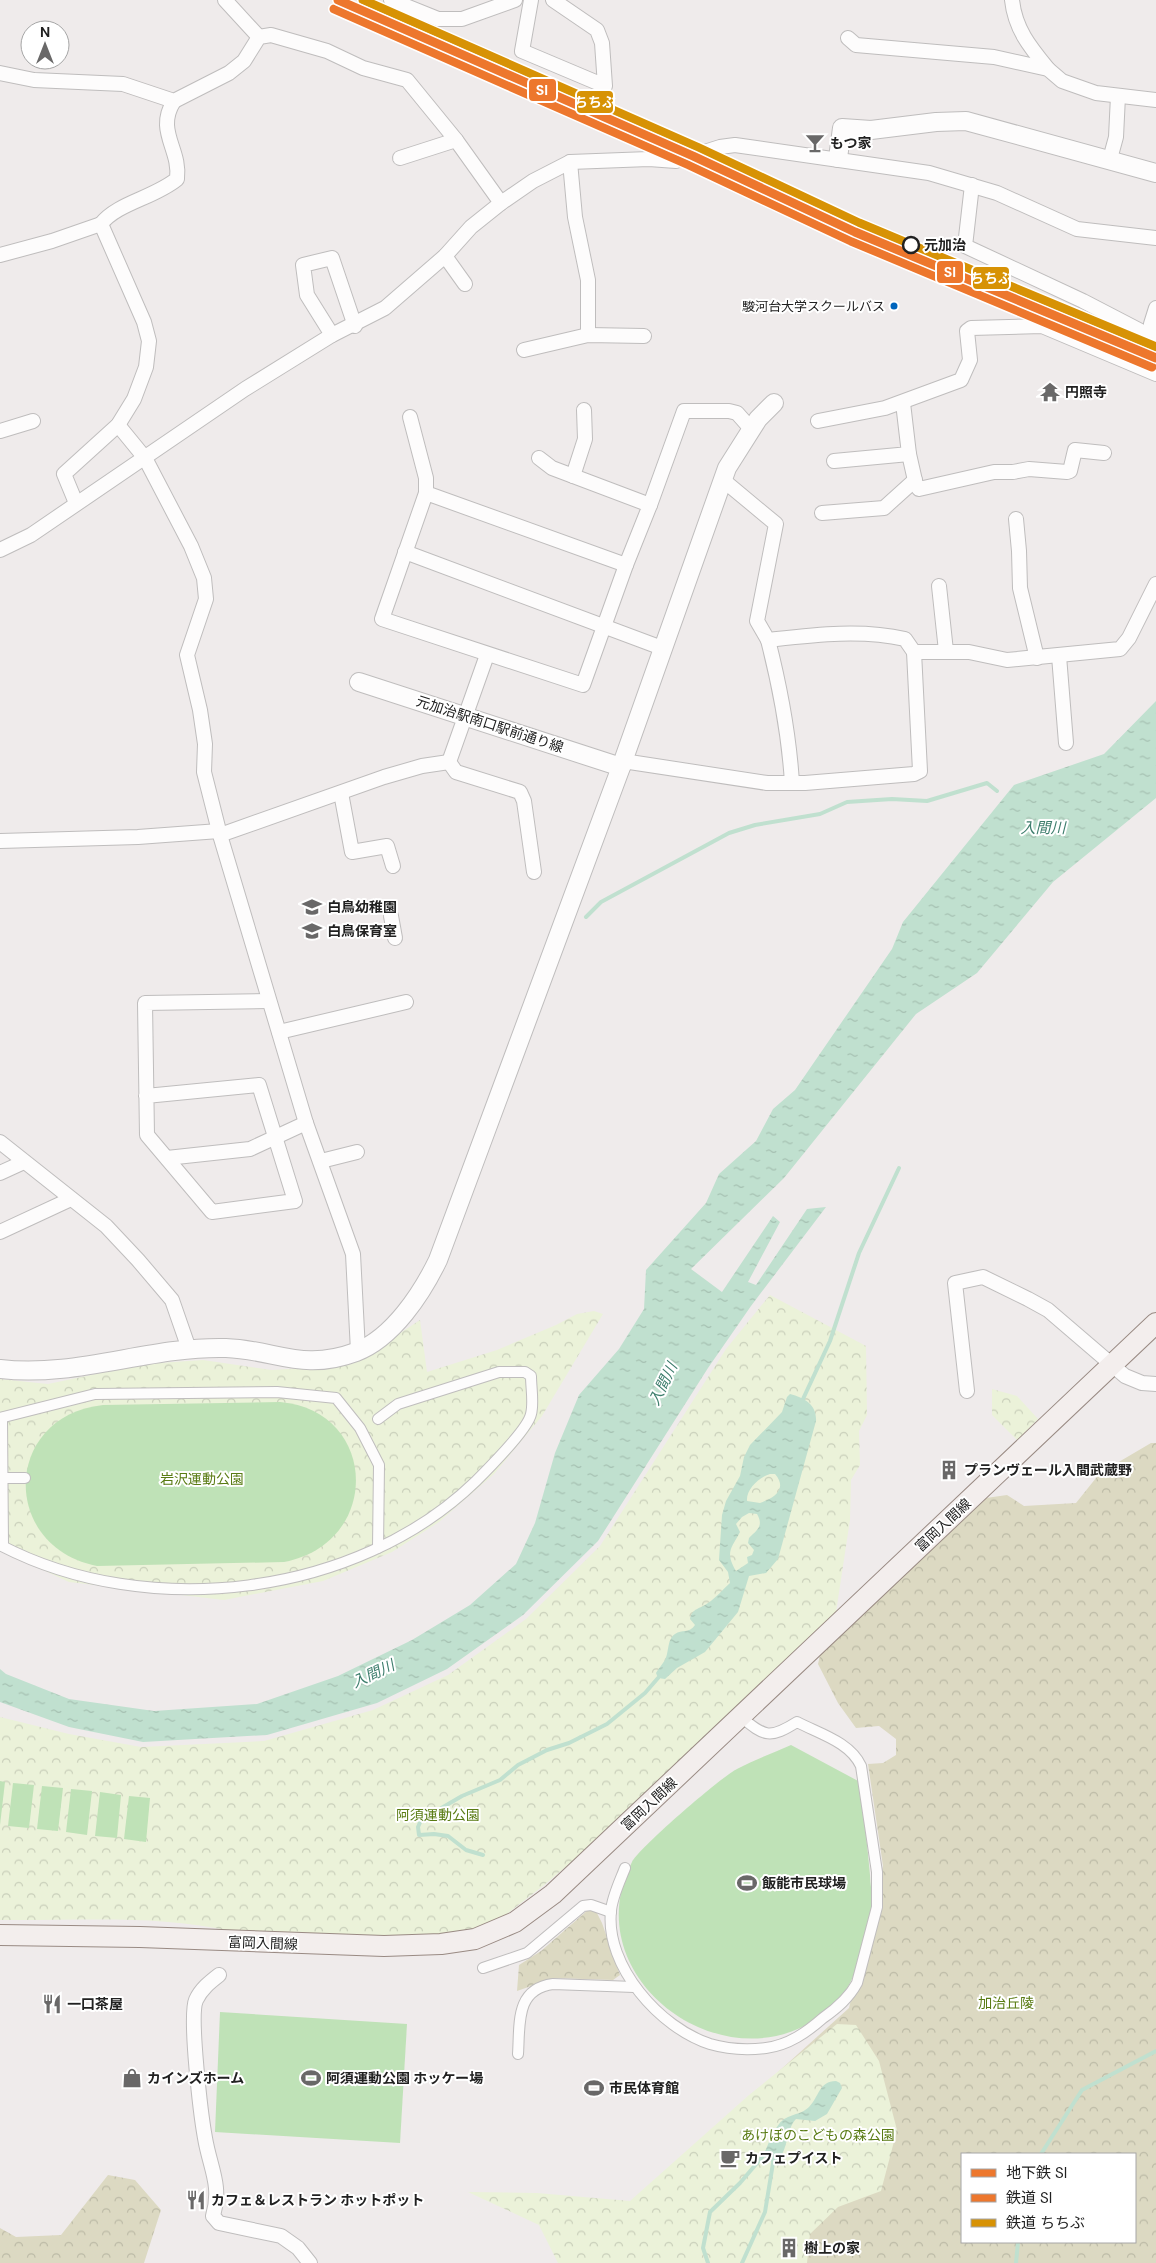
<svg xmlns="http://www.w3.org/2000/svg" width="1156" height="2263" font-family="'DM Sans','Noto Sans JP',sans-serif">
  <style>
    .forest { fill: url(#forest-crowns); fill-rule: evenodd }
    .park { fill: url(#park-crowns) }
    .pitch { fill: #bfe2b7 }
    .water { fill: url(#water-ripples); fill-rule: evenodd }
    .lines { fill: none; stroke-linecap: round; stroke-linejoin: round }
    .stream { stroke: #c0e0cf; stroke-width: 4 }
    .pedestrian-casing { stroke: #bfbdbd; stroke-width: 12 }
    .minor-casing { stroke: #bfbdbd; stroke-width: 16 }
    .tertiary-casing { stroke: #bfbdbd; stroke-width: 20 }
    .secondary-casing { stroke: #998a83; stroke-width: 22 }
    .pedestrian { stroke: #fdfcfc; stroke-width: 10 }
    .minor { stroke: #fdfcfc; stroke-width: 14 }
    .tertiary { stroke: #fdfcfc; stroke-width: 18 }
    .secondary { stroke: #f3eeed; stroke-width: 20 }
    .rail-1-casing { stroke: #fff; stroke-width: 12 }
    .rail-2-casing { stroke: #fff; stroke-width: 12 }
    .rail-1 { stroke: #ed772d; stroke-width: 9 }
    .rail-2 { stroke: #d79205; stroke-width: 9 }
    .metro-1-casing { stroke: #fff; stroke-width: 12 }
    .metro-1 { stroke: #ed772d; stroke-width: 9 }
    .stop-dot { fill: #fff; stroke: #212121; stroke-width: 2.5 }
    .bus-dot { fill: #0065bd; stroke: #fff; stroke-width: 2 }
    .labels { text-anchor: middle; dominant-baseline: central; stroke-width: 4; stroke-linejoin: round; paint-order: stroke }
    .bus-label { font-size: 13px; fill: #212121; stroke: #fff; text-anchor: end }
    .poi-label { font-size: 14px; font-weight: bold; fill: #212121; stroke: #fff; text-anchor: start }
    .stop-label { font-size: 14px; font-weight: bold; fill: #212121; stroke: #fff; text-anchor: start }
    .street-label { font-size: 14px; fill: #212121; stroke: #fff }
    .park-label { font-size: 14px; fill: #597b13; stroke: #fff }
    .water-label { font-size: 15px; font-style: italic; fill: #3e7e6d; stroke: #fff }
    .line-badge { stroke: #fff; stroke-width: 2 }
    .badge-label { font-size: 14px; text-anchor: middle; font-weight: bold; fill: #fff }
  </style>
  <defs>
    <pattern id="forest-crowns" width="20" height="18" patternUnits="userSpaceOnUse" patternTransform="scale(1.25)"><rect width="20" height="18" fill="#dcd9c2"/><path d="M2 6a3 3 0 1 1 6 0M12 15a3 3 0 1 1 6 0" fill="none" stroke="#bcbaa6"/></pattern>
    <pattern id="park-crowns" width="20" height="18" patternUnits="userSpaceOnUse" patternTransform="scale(1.25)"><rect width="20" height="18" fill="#ebf2d9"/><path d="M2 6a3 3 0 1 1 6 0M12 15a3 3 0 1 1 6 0" fill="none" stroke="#c9cfba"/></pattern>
    <pattern id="water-ripples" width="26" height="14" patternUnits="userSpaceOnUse" patternTransform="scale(1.25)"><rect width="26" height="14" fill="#c0e0cf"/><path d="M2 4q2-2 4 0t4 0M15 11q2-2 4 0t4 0" fill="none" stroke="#a5c0b1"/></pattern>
  </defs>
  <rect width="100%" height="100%" fill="#efebeb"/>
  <g class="forest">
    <path d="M1151,1443H1156V2263H742L634,2202L849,2008L883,1866L868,1764L883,1763L896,1755V1739L879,1726L856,1728L838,1703L818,1664L821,1651L972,1500L1007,1495L1024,1506L1076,1503L1100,1473ZM962,2154H1135V2242H962Z"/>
    <path d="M589,1909L596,1911L602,1923L620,1975L613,1980L554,1978L517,1991L519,1965L541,1951Z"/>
    <path d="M108,2175L135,2180L161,2210L144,2263H0V2228L16,2237L61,2235Z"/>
  </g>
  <g class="park">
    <path d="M770,1295L866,1346L867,1415L859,1431L860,1465L851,1480L850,1520L836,1612L595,1842L543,1886L486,1930L442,1939L230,1931C156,1914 76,1921 0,1920V1717L69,1734L141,1747L264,1741L373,1710L448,1675L526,1619L600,1546L726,1349Z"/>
    <path d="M594,1311L603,1314L542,1416L494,1474L439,1522L392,1552L323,1581L224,1600L69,1582L0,1550V1379L48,1384L143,1364L203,1360L272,1370L337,1366L359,1360L420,1320L427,1372L497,1350L556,1325L577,1314Z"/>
    <path d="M992,1389L1017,1396L1038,1419L1017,1440L992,1415Z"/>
    <path d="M837,2024L856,2025L879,2061L897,2130L881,2191L838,2207L810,2234L807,2263H558L539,2225L468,2192L537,2193L630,2201L749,2095Z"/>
  </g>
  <g class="pitch">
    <path d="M280,1402C378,1410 383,1543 284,1562L97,1566C0,1547 2,1416 103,1405Z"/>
    <path d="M791,1745L860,1782C864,1813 867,1844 870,1875C870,1886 874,1900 872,1910C867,1935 857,1980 840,1998C746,2103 569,1985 632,1862C639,1848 721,1777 737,1769C754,1760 773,1753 791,1745Z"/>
    <path d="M0,1781L5,1782L0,1825Z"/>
    <path d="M13,1783L34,1785L29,1828L8,1826Z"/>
    <path d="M42,1786L63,1788L58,1831L37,1829Z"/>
    <path d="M71,1789L92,1791L87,1835L66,1832Z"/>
    <path d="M100,1792L121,1795L117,1838L95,1836Z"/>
    <path d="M129,1796L150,1798L146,1842L124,1839Z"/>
    <path d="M220,2012L407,2024L400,2143L215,2132Z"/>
  </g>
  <g class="water">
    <path d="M1156,701V798L1053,882L977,973L916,1014L784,1178L691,1269L722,1292L773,1216L780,1222L748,1282L756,1285L807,1209L826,1207L751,1306L708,1368L598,1541L523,1615L447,1669L377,1703L267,1735L143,1742L69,1727L0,1702V1669L6,1674L69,1699L154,1711L257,1704L338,1676L412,1640L470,1605L516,1564L535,1523L555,1453L579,1395L619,1349L644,1309L646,1270L706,1203L719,1174L756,1141L773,1109L795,1090L892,949L903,922L1014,785L1104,754Z"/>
    <path d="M790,1394C805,1398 817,1405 816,1421L778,1559L766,1573L749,1576L738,1612L705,1652L677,1668L665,1679L658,1678L656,1673C658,1669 662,1665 665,1660C669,1653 667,1639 675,1634C682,1629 689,1634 695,1625L690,1619C692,1608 700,1609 708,1603C716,1598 723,1589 730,1583L728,1572L719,1560L722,1515L726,1501L740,1476L744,1457L750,1445L782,1412L787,1397ZM770,1474H775C788,1489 774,1498 760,1503L747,1501C746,1489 760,1477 770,1474ZM749,1513L757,1514C764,1526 757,1530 749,1538L748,1543L754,1550L752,1555L747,1557L748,1563L736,1571C725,1552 731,1549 740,1532L736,1524L742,1517Z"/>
    <path d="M836,2081L840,2083L842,2088L827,2114L815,2121L796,2119C785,2130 789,2156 773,2163L763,2156C768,2145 772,2133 779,2124C788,2113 800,2116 809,2107C819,2097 819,2081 836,2081Z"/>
  </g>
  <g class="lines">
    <g class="stream">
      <path d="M586,917L601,902L729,833L755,825L820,814L847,802L892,799L927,801L987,783L997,791"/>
      <path d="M803,1399L830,1341L859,1253L899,1168"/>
      <path d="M483,1855L466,1850L448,1836L434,1834L419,1835L418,1827L421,1820L462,1796L500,1780L518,1765L547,1750L569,1743L607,1724L645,1693L658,1678"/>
      <path d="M1041,2154L1082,2090L1156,2051"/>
      <path d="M708,2263L703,2248L710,2212L740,2183L763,2156"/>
      <path d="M742,2263L765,2212L773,2163"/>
      <path d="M1016,2263L1018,2242"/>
    </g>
    <defs>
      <g id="pedestrian">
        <path d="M0,1418L95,1394L277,1392L336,1398L360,1428L379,1465L378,1548"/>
        <path d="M2,1419L3,1546"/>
        <path d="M0,1478H25"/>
        <path d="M0,1545C147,1622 357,1597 476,1481C488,1469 528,1429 531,1414C534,1403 531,1388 531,1376L525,1372H499L398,1404L378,1419"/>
        <path d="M625,1868C620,1881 612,1897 611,1911C605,1966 660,2028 710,2044C727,2049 749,2050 766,2048C789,2045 807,2032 823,2018C837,2008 849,1998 857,1983L877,1907V1872L861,1766C850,1742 820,1734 797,1722C770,1739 765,1737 741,1717"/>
        <path d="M483,1968L527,1953L583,1906L591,1905L611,1912"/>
        <path d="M518,2054C520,2024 515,1989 553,1984L634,1987"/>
      </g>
      <g id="minor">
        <path d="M225,0L259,37"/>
        <path d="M391,0L438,19H462L515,0"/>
        <path d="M531,0L522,51L605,86L602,43L597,30L553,0"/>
        <path d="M1012,0C1015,29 1030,47 1048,69"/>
        <path d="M848,38L856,45L994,57L1048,69L1062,81L1096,93L1156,100"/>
        <path d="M0,73L34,80L123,84L174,101L229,73L244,61L259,37L271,35L327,51L363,68L407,80L456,140L501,203"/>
        <path d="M400,158L456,140"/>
        <path d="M1110,159L1116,137L1118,96"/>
        <path d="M570,162L575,217L588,280V335"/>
        <path d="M972,185L965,246L1083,301L1156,339"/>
        <path d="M101,224C117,203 154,198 177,179C181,149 155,131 174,101"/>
        <path d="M0,255L52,241L101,224L144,322L149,341L146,367L134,399L118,425L64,474L76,503"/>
        <path d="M445,256L465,284"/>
        <path d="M1156,308L1151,324L1156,372"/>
        <path d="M332,335L307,295L303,265L332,258L355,326"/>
        <path d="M524,350L588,335L644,336"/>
        <path d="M410,417L426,478V493"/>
        <path d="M818,421L885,408L961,380L970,360L967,331L971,328L1042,326L1156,374"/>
        <path d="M118,425L145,458L191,546L204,578L206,599L187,655L200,710L205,744L204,772L220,835L306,1123L353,1254L358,1351"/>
        <path d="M0,431L33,421"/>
        <path d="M909,454L916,485L919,489L994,472H1013L1029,469L1067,472L1070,471L1075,450L1104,453"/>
        <path d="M539,458L552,468L650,505L626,565"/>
        <path d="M834,461L909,454L903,403"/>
        <path d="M573,476L585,439L584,410"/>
        <path d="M723,480L776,524L757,621L768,640C813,635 860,629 905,639L914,652"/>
        <path d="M426,493L626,565L583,685L382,619Z"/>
        <path d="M650,505L684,411H729L737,413L752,430"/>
        <path d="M822,513L884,508L915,480"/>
        <path d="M1016,519L1019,551L1020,588L1037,658"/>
        <path d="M0,550L31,535L245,389L332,335L385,308L445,256L471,227L501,203L533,181L570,162L649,159L676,161L720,147L735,145L929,173L997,193L1077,229L1156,238"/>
        <path d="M405,552L662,648"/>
        <path d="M939,586L946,651"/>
        <path d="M768,640C780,687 789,734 792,783"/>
        <path d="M487,655L449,762L456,772L520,792L524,801L534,872"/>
        <path d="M1059,656L1066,743"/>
        <path d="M623,761L767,783H805L914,774L920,771L914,652H969L1007,660L1120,649L1129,638L1156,584"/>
        <path d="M341,793L352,852L387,846L393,866"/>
        <path d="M220,835L384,777L422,766L449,762"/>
        <path d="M0,841L138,837L219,831"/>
        <path d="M391,916L395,938"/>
        <path d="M279,1032L406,1002"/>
        <path d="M146,1096L259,1085L295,1201L212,1212L147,1135L145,1003L269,1001"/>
        <path d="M0,1142L106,1226L138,1260L172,1300L189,1349"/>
        <path d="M167,1158L250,1149L306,1123"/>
        <path d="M321,1161L357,1152"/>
        <path d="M0,1173L24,1162"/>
        <path d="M0,1232L71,1199"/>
        <path d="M967,1391L955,1283L983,1277L1028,1299L1048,1310L1125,1376L1142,1383L1156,1384"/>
        <path d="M219,1975C210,1982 201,1989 196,2000C189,2016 201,2116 205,2138C210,2168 222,2185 213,2216L219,2223L281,2236L298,2248L310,2263"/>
      </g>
      <g id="tertiary">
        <path d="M838,158L842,128L871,130L936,122L966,121L1156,173"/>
        <path d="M359,682L621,767"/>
        <path d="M0,1369C77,1378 149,1346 226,1348C277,1350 302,1372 356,1352C393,1338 422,1293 438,1260L621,767L727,468L758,419L774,403"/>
      </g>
      <path id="secondary" d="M0,1935L140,1937L384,1946L441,1944L475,1939L515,1922L553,1894L1156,1323"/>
    </defs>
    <use href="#pedestrian" class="pedestrian-casing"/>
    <use href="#minor" class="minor-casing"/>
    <use href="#tertiary" class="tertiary-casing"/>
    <use href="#secondary" class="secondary-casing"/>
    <use href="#pedestrian" class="pedestrian"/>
    <use href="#minor" class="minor"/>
    <use href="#tertiary" class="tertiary"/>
    <use href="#secondary" class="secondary"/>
    <defs>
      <path id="rail-1" d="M334,9L689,165L851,241L1152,367"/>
      <path id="rail-2" d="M363,0L697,147L859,223L1156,347"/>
    </defs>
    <use href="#rail-1" class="rail-1-casing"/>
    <use href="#rail-2" class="rail-2-casing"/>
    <use href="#rail-1" class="rail-1"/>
    <use href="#rail-2" class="rail-2"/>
    <defs>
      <path id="metro-1" d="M338,0L693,156L855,232L1156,358"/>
    </defs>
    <use href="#metro-1" class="metro-1-casing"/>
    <use href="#metro-1" class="metro-1"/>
  </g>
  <defs>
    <symbol id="bar-bare" viewBox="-9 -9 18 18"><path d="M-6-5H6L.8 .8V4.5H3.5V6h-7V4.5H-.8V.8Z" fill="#696868" stroke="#fff" stroke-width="2.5" paint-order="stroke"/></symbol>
    <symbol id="temple-bare" viewBox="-9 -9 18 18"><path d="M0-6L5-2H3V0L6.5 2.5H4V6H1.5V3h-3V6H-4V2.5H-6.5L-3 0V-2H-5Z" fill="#696868" stroke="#fff" stroke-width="2.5" paint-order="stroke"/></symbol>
    <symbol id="school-bare" viewBox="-9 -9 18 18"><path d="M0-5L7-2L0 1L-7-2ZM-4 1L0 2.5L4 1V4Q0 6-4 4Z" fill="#696868" stroke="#fff" stroke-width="2.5" paint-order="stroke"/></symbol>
    <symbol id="building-bare" viewBox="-9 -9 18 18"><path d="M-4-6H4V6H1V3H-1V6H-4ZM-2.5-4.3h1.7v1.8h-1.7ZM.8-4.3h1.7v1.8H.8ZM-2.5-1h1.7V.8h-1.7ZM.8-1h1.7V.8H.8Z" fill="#696868" stroke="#fff" stroke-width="2.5" paint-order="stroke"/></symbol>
    <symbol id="stadium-bare" viewBox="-9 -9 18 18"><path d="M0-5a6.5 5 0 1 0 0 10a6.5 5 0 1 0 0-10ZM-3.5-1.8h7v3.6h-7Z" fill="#696868" stroke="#fff" stroke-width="2.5" paint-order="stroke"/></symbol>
    <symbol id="restaurant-bare" viewBox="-9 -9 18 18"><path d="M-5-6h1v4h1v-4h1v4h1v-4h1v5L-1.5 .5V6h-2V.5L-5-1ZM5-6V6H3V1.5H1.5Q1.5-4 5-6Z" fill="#696868" stroke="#fff" stroke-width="2.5" paint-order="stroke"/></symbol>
    <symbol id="shop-bare" viewBox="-9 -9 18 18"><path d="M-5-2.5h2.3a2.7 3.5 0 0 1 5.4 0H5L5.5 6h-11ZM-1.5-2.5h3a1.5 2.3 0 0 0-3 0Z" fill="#696868" stroke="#fff" stroke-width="2.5" paint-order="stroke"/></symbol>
    <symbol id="cafe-bare" viewBox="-9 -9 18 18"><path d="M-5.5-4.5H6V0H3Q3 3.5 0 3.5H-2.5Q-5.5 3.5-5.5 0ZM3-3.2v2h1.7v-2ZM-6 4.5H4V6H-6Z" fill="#696868" stroke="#fff" stroke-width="2.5" paint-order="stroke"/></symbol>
  </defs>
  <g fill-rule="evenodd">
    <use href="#bar-bare" x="801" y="129" width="28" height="28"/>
    <use href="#temple-bare" x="1036" y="378" width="28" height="28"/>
    <use href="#school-bare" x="298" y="893" width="28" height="28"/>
    <use href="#school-bare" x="298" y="917" width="28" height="28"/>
    <use href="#building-bare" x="935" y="1456" width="28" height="28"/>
    <use href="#stadium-bare" x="733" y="1869" width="28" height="28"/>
    <use href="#restaurant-bare" x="38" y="1990" width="28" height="28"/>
    <use href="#shop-bare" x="118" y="2064" width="28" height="28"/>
    <use href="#stadium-bare" x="297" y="2064" width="28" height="28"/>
    <use href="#stadium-bare" x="580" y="2074" width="28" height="28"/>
    <use href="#cafe-bare" x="716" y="2144" width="28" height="28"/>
    <use href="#restaurant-bare" x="182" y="2186" width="28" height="28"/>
    <use href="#building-bare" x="775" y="2234" width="28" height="28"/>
  </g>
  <circle class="stop-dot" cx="911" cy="245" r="8"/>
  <circle class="bus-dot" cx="894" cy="306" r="4.5"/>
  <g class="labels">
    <g class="bus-label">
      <text x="885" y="306">駿河台大学スクールバス</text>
    </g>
    <g class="poi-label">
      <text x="830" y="143">もつ家</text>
      <text x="1065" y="392">円照寺</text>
      <text x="327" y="907">白鳥幼稚園</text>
      <text x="327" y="931">白鳥保育室</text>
      <text x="964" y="1470">プランヴェール入間武蔵野</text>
      <text x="762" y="1883">飯能市民球場</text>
      <text x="67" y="2004">一口茶屋</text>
      <text x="147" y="2078">カインズホーム</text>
      <text x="326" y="2078">阿須運動公園 ホッケー場</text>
      <text x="609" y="2088">市民体育館</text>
      <text x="745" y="2158">カフェプイスト</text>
      <text x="211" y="2200">カフェ＆レストラン ホットポット</text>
      <text x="804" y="2248">樹上の家</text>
    </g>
    <g class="stop-label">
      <text x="924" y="245">元加治</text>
    </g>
    <g class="street-label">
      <text transform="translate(490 724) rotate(18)">元加治駅南口駅前通り線</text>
      <text transform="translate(943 1525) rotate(-43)">富岡入間線</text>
      <text transform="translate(649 1804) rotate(-43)">富岡入間線</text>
      <text transform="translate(263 1943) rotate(2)">富岡入間線</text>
    </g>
    <g class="park-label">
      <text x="202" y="1479">岩沢運動公園</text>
      <text x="438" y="1815">阿須運動公園</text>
      <text x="1006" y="2003">加治丘陵</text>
      <text x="818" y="2135">あけぼのこどもの森公園</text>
    </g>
    <g class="water-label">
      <text x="1043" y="828">入間川</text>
      <text transform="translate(663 1384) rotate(-64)">入間川</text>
      <text transform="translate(373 1674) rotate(-25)">入間川</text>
    </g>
  </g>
  <g class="line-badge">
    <rect x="528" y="78" width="29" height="24" rx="5" fill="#ed772d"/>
    <rect x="576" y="90" width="38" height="24" rx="5" fill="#d79205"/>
    <rect x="936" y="260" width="28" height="24" rx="5" fill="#ed772d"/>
    <rect x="972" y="266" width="38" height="24" rx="5" fill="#d79205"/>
  </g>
  <g class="badge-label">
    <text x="542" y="95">SI</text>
    <text x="595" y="107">ちちぶ</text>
    <text x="950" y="277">SI</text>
    <text x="991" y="283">ちちぶ</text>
  </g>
  <rect x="961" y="2153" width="175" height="90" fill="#ffffff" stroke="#a6a6a6"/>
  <rect x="971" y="2169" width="25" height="8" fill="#ed772d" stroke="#a6a6a6"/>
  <text x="1006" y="2178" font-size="15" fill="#212121">地下鉄 SI</text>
  <rect x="971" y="2194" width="25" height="8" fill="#ed772d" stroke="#a6a6a6"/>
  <text x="1006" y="2203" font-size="15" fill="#212121">鉄道 SI</text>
  <rect x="971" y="2219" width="25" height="8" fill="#d79205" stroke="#a6a6a6"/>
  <text x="1006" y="2228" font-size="15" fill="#212121">鉄道 ちちぶ</text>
  <g transform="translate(45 45)"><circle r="24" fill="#ffffff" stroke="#a6a6a6"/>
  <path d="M0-4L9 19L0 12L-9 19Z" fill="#696868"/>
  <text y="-8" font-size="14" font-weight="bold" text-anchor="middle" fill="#212121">N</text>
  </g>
</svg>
